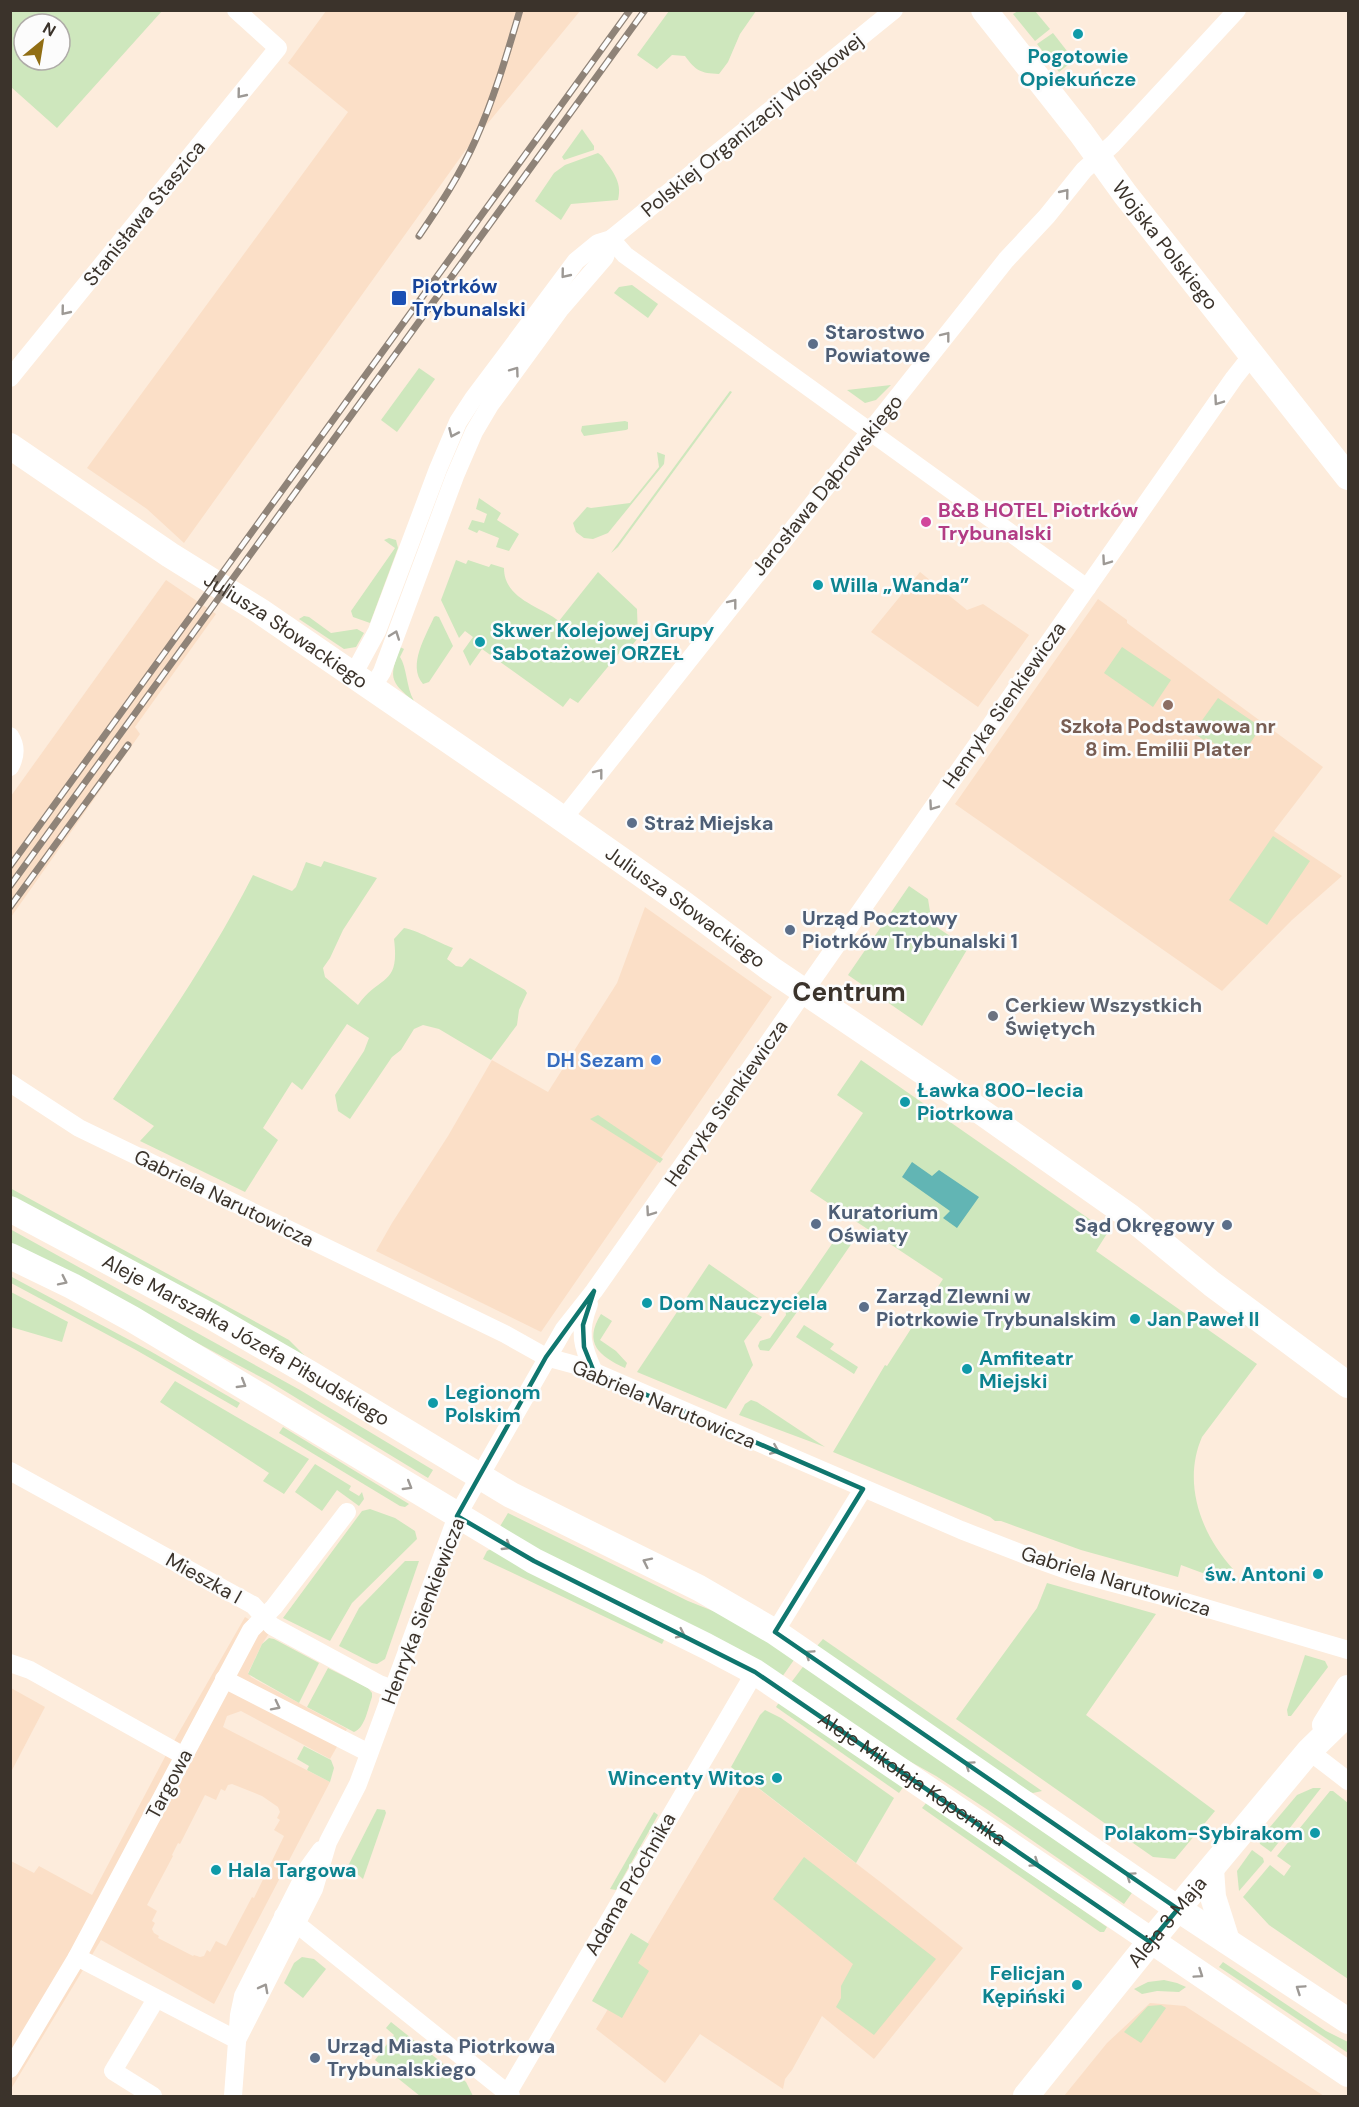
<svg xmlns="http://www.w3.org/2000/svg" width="1359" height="2107" font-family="'DM Sans',sans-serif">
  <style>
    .built { fill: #fbdfc7; fill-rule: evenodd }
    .green { fill: #cee7bd; fill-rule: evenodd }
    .water { fill: #62b5b4 }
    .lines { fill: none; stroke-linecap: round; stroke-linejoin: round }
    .street { stroke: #fff; stroke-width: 18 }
    .secondary { stroke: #fff; stroke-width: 26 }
    .rail-casing { stroke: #8f8378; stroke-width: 7 }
    .rail { stroke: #fcfcfc; stroke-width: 4.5; stroke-dasharray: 14; stroke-linecap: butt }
    .oneway { stroke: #9d9995 }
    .marked { fill: none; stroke: #0f766e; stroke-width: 4.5; stroke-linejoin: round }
    .culture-dot { fill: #0f9aa8; stroke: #fcfcfc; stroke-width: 2 }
    .transit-dot { fill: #1a4fb4; stroke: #fcfcfc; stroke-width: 2 }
    .service-dot { fill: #5c6f8a; stroke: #fcfcfc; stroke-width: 2 }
    .hotel-dot { fill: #d1479c; stroke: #fcfcfc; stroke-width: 2 }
    .education-dot { fill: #8d6e63; stroke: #fcfcfc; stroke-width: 2 }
    .worship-dot { fill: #6b7280; stroke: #fcfcfc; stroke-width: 2 }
    .shop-dot { fill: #3f7fe0; stroke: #fcfcfc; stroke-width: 2 }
    .labels { text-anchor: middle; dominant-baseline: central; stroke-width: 5; stroke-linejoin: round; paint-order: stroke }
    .culture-label { font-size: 20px; font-weight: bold; fill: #0d838f; stroke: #fcfcfc; text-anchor: start }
    .street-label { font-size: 20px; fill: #3b332b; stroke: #fcfcfc }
    .transit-label { font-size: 20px; font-weight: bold; fill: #164399; stroke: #fcfcfc; text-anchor: start }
    .service-label { font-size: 20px; font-weight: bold; fill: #4e5e75; stroke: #fcfcfc; text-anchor: start }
    .hotel-label { font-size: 20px; font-weight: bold; fill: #b23c85; stroke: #fcfcfc; text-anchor: start }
    .education-label { font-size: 20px; font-weight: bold; fill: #785e54; stroke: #fcfcfc }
    .worship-label { font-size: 20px; font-weight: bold; fill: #5b616d; stroke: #fcfcfc; text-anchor: start }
    .shop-label { font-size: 20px; font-weight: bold; fill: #366cbe; stroke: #fcfcfc; text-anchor: end }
    .district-label { font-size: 26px; font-weight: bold; fill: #3b332b; stroke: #fcfcfc }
  </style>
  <rect width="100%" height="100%" fill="#fdecdc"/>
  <g class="built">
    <path d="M326,11H580L465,151L184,543L147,509L87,468L348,112L288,63Z"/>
    <path d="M920,572L967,610L983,604L1029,635L978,707L871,632Z"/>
    <path d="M166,580L216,614L135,727L140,734L11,917V796Z"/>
    <path d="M1098,599L1127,620V623L1323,767L1274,831L1342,876L1292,920L1222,991L955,804Z"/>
    <path d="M645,907L772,997L541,1332L376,1251L392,1223L448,1136L492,1060L548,1092L617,983Z"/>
    <path d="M245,1617L270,1632L262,1644L248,1673L251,1677L347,1729L330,1759L241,1711L227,1716L223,1727L330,1782L214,2004L101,1940L11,2089V1861L34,1873L39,1866L92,1895L166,1755ZM232,1784L262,1796L278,1807L280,1812L277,1818L280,1820L274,1830L284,1836L254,1898L252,1897L226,1946L216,1941L210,1952L207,1950L204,1956L200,1957L194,1955L193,1956L158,1938L159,1936L154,1933L152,1929L155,1923L152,1921L157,1911L147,1905L173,1856L172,1855L178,1843L180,1844L205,1795L216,1800L221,1789L225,1791L228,1785Z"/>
    <path d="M11,1688L45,1707L11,1772Z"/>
    <path d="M746,1779L883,1884L963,1948L874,2059L822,2016L792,2070L785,2079L783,2089L700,2034L665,2083L596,2029Z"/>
    <path d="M1150,2003L1185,2006L1324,2096H1064L1107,2043Z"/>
  </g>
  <g class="green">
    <path d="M11,10H162V11L57,128L11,87ZM24,24H60V60H24Z"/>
    <path d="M669,11V10L756,11L740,34L728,62L719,74C700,73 696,71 685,56L672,55L657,69L637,55Z"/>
    <path d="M1018,11H1035L1050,29L1035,41L1013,14Z"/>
    <path d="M1053,33L1074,60L1059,72L1037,44Z"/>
    <path d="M582,129L594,146V150L564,160L562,157Z"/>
    <path d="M598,153L602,156C611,170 623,181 618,200L571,204L561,220L535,201L554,173L565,165Z"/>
    <path d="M632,285L658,304L648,318L614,293L619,287Z"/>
    <path d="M419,368L435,379L397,432L381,420Z"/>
    <path d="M891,385L876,400L865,403L847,390Z"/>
    <path d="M730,391L732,392L618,547L611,553Z"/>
    <path d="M625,421L628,422V429L626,430L584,436L581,431L582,426Z"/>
    <path d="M657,452L665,455L664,464L608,533L593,539L584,538L576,532L573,523L587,507L591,508L630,503L659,467Z"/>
    <path d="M479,498L501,513L497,520L519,534L509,551L496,547L499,538L479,530L477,533L468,529L472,520L484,523L487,514L476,509Z"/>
    <path d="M389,538L396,540L398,548L370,623L353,617L351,611L395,548L384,540Z"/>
    <path d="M456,560L466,564L468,560L489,567L491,564L504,568C504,599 540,606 559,621L598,572L637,609L638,638L633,644L621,651L578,703L570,698L563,707L482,649L470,666L463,651L473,637L465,631L459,638L441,600Z"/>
    <path d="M304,616L309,617L331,633L357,629L364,633L356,647L344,649L299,619Z"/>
    <path d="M436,616L439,617L453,646L429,682L423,684C407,665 426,636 434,617Z"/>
    <path d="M400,647L404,649L400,657C407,667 406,687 414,701C388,681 390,676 400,647Z"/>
    <path d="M1122,647L1171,680L1153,707L1104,673Z"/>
    <path d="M1218,698L1261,727L1239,760L1206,738L1204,740L1193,733Z"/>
    <path d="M1273,836L1310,861L1267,925L1229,900Z"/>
    <path d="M324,861L377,878L343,930L330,958L323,968L325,977L358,1005C380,974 400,987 394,939L404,928C417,930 439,943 453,948L447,959L456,966L462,967L470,958L525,990L527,993L519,1010L517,1025L491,1060L439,1029L423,1025L414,1029L401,1050L392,1057L350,1119L338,1111L335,1095L364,1051L369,1038L347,1024L302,1090L292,1082L263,1128L278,1140L245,1192L140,1141L154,1126L113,1099C163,1026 213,954 253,875L292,891L296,887L306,862L321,867Z"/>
    <path d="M909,886L928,899L932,924L968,948L922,1026L848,975Z"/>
    <path d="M861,1060L1108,1232L1096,1251L1257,1364L1202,1437C1182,1483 1201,1534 1233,1569L1224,1581L1181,1565L1178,1577L1081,1550L1001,1521H995L990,1517L833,1452L885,1365L887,1366L943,1279L810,1191L863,1113L837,1095Z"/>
    <path d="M598,1115L663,1159L660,1163L590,1119Z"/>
    <path d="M10,1188L289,1340L305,1356L11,1198Z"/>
    <path d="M10,1229L300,1390L433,1470L428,1478L270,1382L11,1243Z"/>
    <path d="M838,1235L852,1243L812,1301L807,1298L769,1351L760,1350L758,1346L760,1341L770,1338L786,1315L785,1307L801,1289Z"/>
    <path d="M709,1264L758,1298L750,1310L762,1317L744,1341L753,1365L726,1409L637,1372Z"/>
    <path d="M10,1276L150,1351L240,1403L237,1408L136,1350L11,1283Z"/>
    <path d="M11,1292L68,1322L62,1342L11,1327Z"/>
    <path d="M601,1314L612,1321L600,1340L616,1351L627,1363L625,1368C599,1356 583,1343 601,1314Z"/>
    <path d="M804,1325L834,1344L830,1349L858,1367L854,1374L796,1337Z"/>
    <path d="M175,1381L309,1459L284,1494L263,1481L269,1473L160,1402Z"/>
    <path d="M751,1400L757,1402L825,1447L739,1415L745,1404Z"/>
    <path d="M283,1427L409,1504L405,1507L400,1506L279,1433Z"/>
    <path d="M315,1464L351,1486L349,1490L359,1496L362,1492L364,1499L359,1506L337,1490L322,1511L295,1492Z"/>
    <path d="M370,1509L395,1518L415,1531L417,1539L352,1603L330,1641L283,1618L362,1511Z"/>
    <path d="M508,1513L688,1601L718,1613L796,1657L782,1677L569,1568L499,1528Z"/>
    <path d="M491,1549L665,1638L662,1644L483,1559L487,1551Z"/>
    <path d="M405,1561H419L385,1659L377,1664L372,1663L339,1646L359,1608Z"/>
    <path d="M1047,1583L1156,1614L1086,1715L1215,1811L1175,1859L1153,1857L956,1719L1037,1608Z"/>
    <path d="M269,1638L274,1639L319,1663L299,1703L248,1674L262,1644Z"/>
    <path d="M823,1639L1042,1791L1033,1793L1027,1791L817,1646Z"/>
    <path d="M1305,1655L1325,1661L1328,1667L1291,1716H1288L1287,1710Z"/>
    <path d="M805,1664L1134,1890L1124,1904L988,1810L936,1776L884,1747L790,1684Z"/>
    <path d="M328,1668L368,1688L372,1693V1697C368,1708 365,1728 354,1732L307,1707Z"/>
    <path d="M780,1701L904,1786L899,1793L776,1707Z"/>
    <path d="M765,1710L781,1718L894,1798L856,1863L731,1767L760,1715Z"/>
    <path d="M304,1746L331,1760L334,1768L330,1782L307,1770L309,1766L297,1759Z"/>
    <path d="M1313,1788H1321L1271,1852L1260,1844L1259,1840L1297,1795Z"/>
    <path d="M1330,1791H1333L1348,1803V1979L1269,1925L1243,1897L1270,1865L1284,1876L1291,1866L1277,1856Z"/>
    <path d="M927,1802L1107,1927L1104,1932H1100L922,1808Z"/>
    <path d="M377,1809L385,1810L386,1813L363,1879L348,1866Z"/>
    <path d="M654,1812L658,1815L616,1890L610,1889Z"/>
    <path d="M1252,1850L1263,1858L1264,1862L1239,1891L1237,1871Z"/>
    <path d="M804,1857L936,1959L874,2035L836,2007L841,1998V1986L853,1964L773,1899Z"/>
    <path d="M631,1933L649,1944L638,1963L649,1971L622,2018L592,2001Z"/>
    <path d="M302,1957L314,1959L326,1969L303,1998L284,1983L294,1963Z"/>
    <path d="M1223,1962L1326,2031L1348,2042V2053L1219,1967Z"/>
    <path d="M1164,1980L1177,1983L1186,1987L1179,1992L1157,1991L1142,1994L1134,1989L1148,1982Z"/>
    <path d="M1161,2005L1166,2008L1141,2043L1124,2032L1148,2006Z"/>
    <path d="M391,2022L466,2082L473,2096H420L375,2060L394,2035L386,2028Z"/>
  </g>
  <path class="water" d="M912,1162L932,1176L939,1170L979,1197L957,1228L943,1218L950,1211L902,1177Z"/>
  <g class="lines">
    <g class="street">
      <path d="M611,239L625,255L1087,588"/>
      <path d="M10,378L278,48L236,10"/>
      <path d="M353,675L377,631L438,469L458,422L473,399L576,261L598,243L611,239L894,10"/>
      <path d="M372,688L382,672L455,476L474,432L490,405L561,308L605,257L611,239"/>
      <path d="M10,736C17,747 16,756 10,767"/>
      <path d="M563,819L1006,260L1047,216L1084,170L1113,144L1237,10"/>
      <path d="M10,1083L79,1128L505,1334L546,1357L583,1367L961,1530L1033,1558L1075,1573L1185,1602L1348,1650"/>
      <path d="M589,1304C578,1332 582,1346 594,1372"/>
      <path d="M10,1471L253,1605L272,1626L379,1684L393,1689"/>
      <path d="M775,1632L863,1489"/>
      <path d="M10,1663L30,1670L184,1756"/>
      <path d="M224,1679L369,1753"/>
      <path d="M1309,1751L1348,1781"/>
      <path d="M283,1916L303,1929L511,2096"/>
      <path d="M77,1957L237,2040"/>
      <path d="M237,2040L314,1889L328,1842L358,1784L457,1516L564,1329L594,1291L656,1203L1234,378L1245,364L1257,361"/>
      <path d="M10,2069L77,1957L251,1630L274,1607L347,1512"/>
      <path d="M153,2096L113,2071L156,1999"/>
      <path d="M233,2096L239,2015L243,1996L308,1868L321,1850"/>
      <path d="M506,2096L755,1672"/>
    </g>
    <g class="secondary">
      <path id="s1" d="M984,10L1081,133L1125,194L1348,477"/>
      <path id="s2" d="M10,446L170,555L260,611L540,803L681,902L771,969L956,1094L1129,1216L1212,1284L1348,1385"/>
      <path id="s3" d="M10,1209L212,1317L309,1373L511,1495L699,1588L775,1632L1178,1909L1348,2021"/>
      <path id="s4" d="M10,1256L72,1286L132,1319L534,1561L706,1646L755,1672L1348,2074"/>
      <path d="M1325,1725L1348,1688"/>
      <path d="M1211,1869L1213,1897L1227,1941"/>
      <path id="s5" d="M1026,2096L1150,1942L1309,1751L1348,1713"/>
    </g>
    <defs>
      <g id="rail">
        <path d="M419,236C440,205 460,175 475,141C494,99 507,54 520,10"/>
        <path d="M10,866L630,10"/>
        <path d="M10,886L645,10"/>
        <path d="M10,907L128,745"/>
      </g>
    </defs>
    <use href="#rail" class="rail-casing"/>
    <use href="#rail" class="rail"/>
  </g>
  <defs><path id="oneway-chevron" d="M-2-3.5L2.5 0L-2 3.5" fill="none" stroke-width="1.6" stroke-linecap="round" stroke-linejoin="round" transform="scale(1.5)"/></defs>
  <g class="oneway">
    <use href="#oneway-chevron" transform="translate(241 94) rotate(129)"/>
    <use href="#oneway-chevron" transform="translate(1065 193) rotate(-51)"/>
    <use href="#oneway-chevron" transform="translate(565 274) rotate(129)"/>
    <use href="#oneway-chevron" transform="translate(65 311) rotate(129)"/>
    <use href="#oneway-chevron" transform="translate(946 336) rotate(-52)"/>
    <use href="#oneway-chevron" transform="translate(515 371) rotate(-54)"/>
    <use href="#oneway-chevron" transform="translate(1218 401) rotate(125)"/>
    <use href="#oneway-chevron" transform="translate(453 433) rotate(114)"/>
    <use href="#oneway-chevron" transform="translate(1106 561) rotate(125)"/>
    <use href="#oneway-chevron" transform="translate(733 603) rotate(-52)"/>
    <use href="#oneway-chevron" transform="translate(395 635) rotate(-70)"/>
    <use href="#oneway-chevron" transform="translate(599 773) rotate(-52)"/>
    <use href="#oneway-chevron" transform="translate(933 806) rotate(125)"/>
    <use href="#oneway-chevron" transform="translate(650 1212) rotate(125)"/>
    <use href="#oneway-chevron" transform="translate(63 1281) rotate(26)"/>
    <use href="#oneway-chevron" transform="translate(242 1384) rotate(31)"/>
    <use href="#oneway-chevron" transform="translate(775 1450) rotate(23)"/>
    <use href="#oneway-chevron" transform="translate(408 1486) rotate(31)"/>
    <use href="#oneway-chevron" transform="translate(507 1546) rotate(31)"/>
    <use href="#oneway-chevron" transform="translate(647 1562) rotate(-154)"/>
    <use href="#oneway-chevron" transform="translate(681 1634) rotate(26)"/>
    <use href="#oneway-chevron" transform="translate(809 1654) rotate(-146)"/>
    <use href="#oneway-chevron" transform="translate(276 1706) rotate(27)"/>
    <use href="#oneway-chevron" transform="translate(969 1765) rotate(-145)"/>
    <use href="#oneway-chevron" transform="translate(1035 1863) rotate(34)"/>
    <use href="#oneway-chevron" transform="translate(1130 1876) rotate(-145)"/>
    <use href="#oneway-chevron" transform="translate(1199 1974) rotate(34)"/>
    <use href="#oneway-chevron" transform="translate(264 1988) rotate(-62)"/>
    <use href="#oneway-chevron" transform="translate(1300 1989) rotate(-146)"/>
  </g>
  <path class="marked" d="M594,1291L583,1325L584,1347L594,1372L863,1489L775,1632L1178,1909L1150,1942L755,1672L534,1561L457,1516L546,1357Z"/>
  <g class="culture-dot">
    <circle cx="1078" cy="34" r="6"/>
    <circle cx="818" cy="585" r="6"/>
    <circle cx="480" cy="642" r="6"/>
    <circle cx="905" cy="1102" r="6"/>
    <circle cx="647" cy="1303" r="6"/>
    <circle cx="1135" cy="1319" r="6"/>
    <circle cx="967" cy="1369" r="6"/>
    <circle cx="433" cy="1403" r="6"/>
    <circle cx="1318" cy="1574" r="6"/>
    <circle cx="777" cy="1778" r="6"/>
    <circle cx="1315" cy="1833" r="6"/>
    <circle cx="216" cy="1870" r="6"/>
    <circle cx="1077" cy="1985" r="6"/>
  </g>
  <rect class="transit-dot" x="391" y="290" width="16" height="16" rx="3"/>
  <g class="service-dot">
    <circle cx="813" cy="344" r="6"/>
    <circle cx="632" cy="823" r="6"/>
    <circle cx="790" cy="930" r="6"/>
    <circle cx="816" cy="1224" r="6"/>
    <circle cx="1227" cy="1225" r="6"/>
    <circle cx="864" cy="1307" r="6"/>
    <circle cx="315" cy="2058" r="6"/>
  </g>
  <circle class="hotel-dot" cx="926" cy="522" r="6"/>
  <circle class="education-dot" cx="1168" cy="705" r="6"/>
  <circle class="worship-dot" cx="993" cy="1016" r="6"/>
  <circle class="shop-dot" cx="656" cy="1060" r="6"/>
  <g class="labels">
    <g class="culture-label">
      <text x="1078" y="56" text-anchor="middle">Pogotowie<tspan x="1078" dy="23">Opiekuńcze</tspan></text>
      <text x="830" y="585">Willa „Wanda”</text>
      <text x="492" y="630">Skwer Kolejowej Grupy<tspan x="492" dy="23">Sabotażowej ORZEŁ</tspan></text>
      <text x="917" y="1090">Ławka 800-lecia<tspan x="917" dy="23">Piotrkowa</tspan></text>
      <text x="659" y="1303">Dom Nauczyciela</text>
      <text x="1147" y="1319">Jan Paweł II</text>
      <text x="979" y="1358">Amfiteatr<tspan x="979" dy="23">Miejski</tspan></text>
      <text x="445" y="1392">Legionom<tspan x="445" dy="23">Polskim</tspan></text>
      <text x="1306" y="1574" text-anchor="end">św. Antoni</text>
      <text x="765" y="1778" text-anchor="end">Wincenty Witos</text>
      <text x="1303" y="1833" text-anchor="end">Polakom-Sybirakom</text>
      <text x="228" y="1870">Hala Targowa</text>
      <text x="1065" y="1973" text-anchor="end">Felicjan<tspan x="1065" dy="23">Kępiński</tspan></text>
    </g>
    <g class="street-label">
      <text transform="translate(752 125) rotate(-39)">Polskiej Organizacji Wojskowej</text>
      <text transform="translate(144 213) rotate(-51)">Stanisława Staszica</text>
      <text stroke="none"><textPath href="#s1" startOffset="297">Wojska Polskiego</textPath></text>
      <text transform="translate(827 485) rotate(-51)">Jarosława Dąbrowskiego</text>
      <text stroke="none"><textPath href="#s2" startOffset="332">Juliusza Słowackiego</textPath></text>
      <text transform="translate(1004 705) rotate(-55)">Henryka Sienkiewicza</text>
      <text stroke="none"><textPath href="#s2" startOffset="818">Juliusza Słowackiego</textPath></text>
      <text transform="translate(726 1103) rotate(-55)">Henryka Sienkiewicza</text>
      <text transform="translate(224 1198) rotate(26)">Gabriela Narutowicza</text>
      <text stroke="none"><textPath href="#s3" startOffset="270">Aleje Marszałka Józefa Piłsudskiego</textPath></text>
      <text transform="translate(664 1404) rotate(23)">Gabriela Narutowicza</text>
      <text transform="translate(204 1578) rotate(29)">Mieszka I</text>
      <text transform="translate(1116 1581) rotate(17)">Gabriela Narutowicza</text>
      <text transform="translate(423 1611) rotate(-69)">Henryka Sienkiewicza</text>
      <text stroke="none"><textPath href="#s4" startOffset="1044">Aleje Mikołaja Kopernika</textPath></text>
      <text transform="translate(169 1784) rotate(-62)">Targowa</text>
      <text transform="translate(630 1884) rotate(-60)">Adama Próchnika</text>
      <text stroke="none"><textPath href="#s5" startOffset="224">Aleja 3 Maja</textPath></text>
    </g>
    <g class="transit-label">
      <text x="412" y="286">Piotrków<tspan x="412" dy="23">Trybunalski</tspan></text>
    </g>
    <g class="service-label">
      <text x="825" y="332">Starostwo<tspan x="825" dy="23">Powiatowe</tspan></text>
      <text x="644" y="823">Straż Miejska</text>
      <text x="802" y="918">Urząd Pocztowy<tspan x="802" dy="23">Piotrków Trybunalski 1</tspan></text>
      <text x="828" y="1212">Kuratorium<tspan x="828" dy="23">Oświaty</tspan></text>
      <text x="1215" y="1225" text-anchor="end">Sąd Okręgowy</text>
      <text x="876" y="1296">Zarząd Zlewni w<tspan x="876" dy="23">Piotrkowie Trybunalskim</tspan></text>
      <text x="327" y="2046">Urząd Miasta Piotrkowa<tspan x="327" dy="23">Trybunalskiego</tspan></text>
    </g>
    <g class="hotel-label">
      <text x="938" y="510">B&amp;B HOTEL Piotrków<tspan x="938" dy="23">Trybunalski</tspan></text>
    </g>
    <g class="education-label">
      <text x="1168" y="726">Szkoła Podstawowa nr<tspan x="1168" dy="23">8 im. Emilii Plater</tspan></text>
    </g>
    <g class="worship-label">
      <text x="1005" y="1005">Cerkiew Wszystkich<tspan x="1005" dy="23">Świętych</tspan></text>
    </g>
    <g class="shop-label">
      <text x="644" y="1060">DH Sezam</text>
    </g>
    <g class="district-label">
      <text x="849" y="992">Centrum</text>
    </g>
  </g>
  <rect width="1359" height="2107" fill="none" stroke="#3b332b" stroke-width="24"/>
  <g transform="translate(42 42) rotate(30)"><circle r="28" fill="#fcfcfc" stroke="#afaca8" stroke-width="1.5"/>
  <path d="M0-4.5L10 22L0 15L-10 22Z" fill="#916e14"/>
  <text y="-9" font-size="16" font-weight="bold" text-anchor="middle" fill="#3b332b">N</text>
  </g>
</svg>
